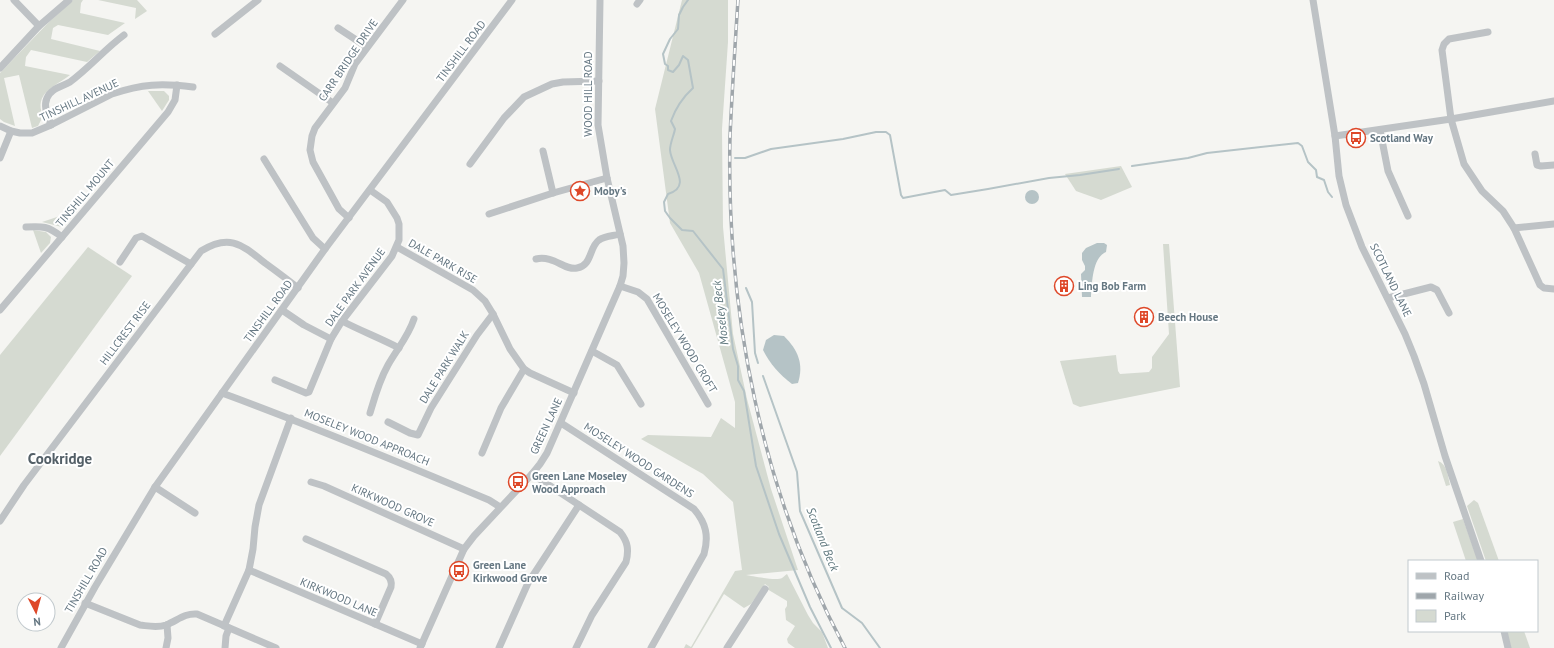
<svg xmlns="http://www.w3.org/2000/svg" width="1554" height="648" font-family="'PT Sans',sans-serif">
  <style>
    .green { fill: #d5dad1 }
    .water { fill: #b5c3c6 }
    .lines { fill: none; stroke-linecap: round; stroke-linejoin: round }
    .stream { stroke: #b5c3c6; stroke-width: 2 }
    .minor { stroke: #bec2c5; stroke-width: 7 }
    .rail-casing { stroke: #9fa6ab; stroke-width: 3.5 }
    .rail { stroke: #fff; stroke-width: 2; stroke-dasharray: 6; stroke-linecap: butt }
    .labels { text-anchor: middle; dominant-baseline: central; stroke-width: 4; stroke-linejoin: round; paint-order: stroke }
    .street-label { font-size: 11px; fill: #657782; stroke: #fff }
    .poi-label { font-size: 11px; font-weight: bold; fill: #657782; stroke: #fff; text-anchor: start }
    .water-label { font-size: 12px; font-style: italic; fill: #61797f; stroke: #fff }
    .district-label { font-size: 15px; font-weight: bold; fill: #535f67; stroke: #fff }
  </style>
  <rect width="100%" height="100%" fill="#f5f5f2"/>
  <g class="green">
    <path d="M73,0H83L81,3L80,13L125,23L108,35L58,25L53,28L51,39L100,51L87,62L31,50L26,57L25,66L70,75C56,86 33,93 43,116L38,126L32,128L19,75L4,78L15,126L4,122L0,119V73L48,23Z"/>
    <path d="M98,0H137L147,11L135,19L136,8Z"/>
    <path d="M682,0H728V42L722,129L723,227L733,334L747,399L771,489L798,570L746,575C752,576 777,581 782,578C784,577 785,575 787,574L808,615L813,623L822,632L828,648H795L788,643L787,639L795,626L786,620L785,609L787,606V601L767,589L769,587L765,584L751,604L744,608L724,594L692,648H684L686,644L691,647L735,571L742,570L733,502L703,474L641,439L648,435L711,437L721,418L735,428V402L699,273L670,223L655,109Z"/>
    <path d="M148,91H164L169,96V100L162,111Z"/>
    <path d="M1121,166L1132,187L1101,200L1076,191L1065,174Z"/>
    <path d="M78,210L62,227L42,222Z"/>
    <path d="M33,230L46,232L51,237L50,243L41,253Z"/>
    <path d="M1163,244H1169L1180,387L1080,407L1073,404L1060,361L1116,355L1118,371L1120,374L1149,372L1152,368V357L1169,334Z"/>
    <path d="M88,247L132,276L0,456V355Z"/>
    <path d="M1438,461C1447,464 1448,476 1450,485L1446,486Z"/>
    <path d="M1474,500L1478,503L1499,561H1486L1467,506Z"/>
    <path d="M1463,519L1478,561H1466L1453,522Z"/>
    <path d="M1507,631H1524L1530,648H1511Z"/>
  </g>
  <g class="water">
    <circle cx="1032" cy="197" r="7"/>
    <path d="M1097,243H1104L1107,245L1106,252C1092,258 1092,284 1091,297H1082L1081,274L1085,270V266L1082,260V253L1086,248Z"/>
    <path d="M774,335L784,336C798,350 804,364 798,383L792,384C779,374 770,364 763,350L766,340Z"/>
  </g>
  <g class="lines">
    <g class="stream">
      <path d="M688,0L683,7L679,15L678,29L670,39L663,54L665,64L668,66V70L673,72L679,65L683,56L688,60L693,88C682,98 676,107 671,121L675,129C674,135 670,143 670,150C671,166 693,186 668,194L664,202L665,211L670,218L682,230L693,231L723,269L733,349L738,366V380L744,391L756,466L779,534L793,567L810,607L831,648"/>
      <path d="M735,158H745L771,149L843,139L876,132H886L890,135L901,195L903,198L945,190L951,195L988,189L1049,178L1080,175L1119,169"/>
      <path d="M1132,166L1188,158L1207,153L1298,143L1302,146L1308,162L1316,170L1317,177L1324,180L1328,192L1332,197"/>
      <path d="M746,288L752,302L755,353L758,363"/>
      <path d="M763,376L797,472L800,511L842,608L862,623L880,648"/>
    </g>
    <g class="minor">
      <path d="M14,0L39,26"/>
      <path d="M1313,0L1335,136L1339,176L1346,205L1362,247L1405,334L1414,356L1424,384L1445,456L1481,561"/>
      <path d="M637,4L640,0"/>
      <path d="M338,28L367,47"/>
      <path d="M1488,32L1449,39L1444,44L1442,50L1451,119L1464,164L1482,191L1503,211L1514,228L1540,285L1544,288L1554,289"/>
      <path d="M215,34L258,0"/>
      <path d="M280,66L333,103"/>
      <path d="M0,68L39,26L69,0"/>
      <path d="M51,125C48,116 43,107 47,98C51,88 62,87 70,82C89,68 105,49 124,35"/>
      <path d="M0,126L11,131L20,133H32L51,125L112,94C142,84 161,83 193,87"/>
      <path d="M1380,130L1388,171L1408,216"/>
      <path d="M1335,136L1451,119L1554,101"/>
      <path d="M543,151L553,193"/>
      <path d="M1535,154L1537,165L1541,166L1554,165"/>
      <path d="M0,158L11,131"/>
      <path d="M264,159L313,238L325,249"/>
      <path d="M470,164L504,118L524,97L552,84L563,82L599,81"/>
      <path d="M489,214L553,193L607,178"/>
      <path d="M349,218L339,209L313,162L310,150L312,136L315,128L345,88L355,64L403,0"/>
      <path d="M26,227C43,226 48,226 62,237"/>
      <path d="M1514,228L1554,224"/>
      <path d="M397,247L473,290L485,301L493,314L510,349L524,369L530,373L574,393"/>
      <path d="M536,259C554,255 565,271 577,268C592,266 589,247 599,240C605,236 613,236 620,234"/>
      <path d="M120,262L136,238L142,236L191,264"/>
      <path d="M620,286L638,292L647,299L708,404"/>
      <path d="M1388,298L1431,287L1437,290L1449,313"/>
      <path d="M0,310L168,112L175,100L177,85"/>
      <path d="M282,310L304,325L331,339"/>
      <path d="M342,321C361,331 380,338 399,348"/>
      <path d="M592,351L617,365L641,404"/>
      <path d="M275,380L306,393L309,392L331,339L342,321L392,256L399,240V224L397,218L387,202L370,190"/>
      <path d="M222,393C312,426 401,463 489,500L500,507"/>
      <path d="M370,413C375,396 379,381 388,365C397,349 408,337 414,319"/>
      <path d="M388,422L410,433L418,435L431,408L477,335L493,314"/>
      <path d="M561,423L694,509C706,523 709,536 704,554L651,648"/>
      <path d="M482,453L501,408L524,369"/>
      <path d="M532,474L620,532C628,542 629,550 626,562L592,615L576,648"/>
      <path d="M311,482L324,486L464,549"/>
      <path d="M155,487L195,513"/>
      <path d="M0,521L24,485L201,251C230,233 242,245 265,263C276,271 287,279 298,288"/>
      <path d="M306,539L386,574C391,578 392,582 391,587L375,624"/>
      <path d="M249,570L422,644"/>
      <path d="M85,603L140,625C149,626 157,628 166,625C177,621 184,613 197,614L276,648"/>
      <path d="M224,626L249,570L253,549L255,527L259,505L291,418"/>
      <path d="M1504,631L1508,648"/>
      <path d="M61,648L95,587L155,487L325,249L512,0"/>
      <path d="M166,648L168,638L167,625"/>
      <path d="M225,648L226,636L229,628"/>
      <path d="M420,648L464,549L474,536L532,474L540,464L547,453L620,286L623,276L624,263L623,246L607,178L598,125L600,0"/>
      <path d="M499,648L528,583L579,505"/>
      <path d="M727,648L765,589"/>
    </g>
    <defs>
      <path id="rail" d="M738,0C735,46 732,91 730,137C726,312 762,493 845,648"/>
    </defs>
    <use href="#rail" class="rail-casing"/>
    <use href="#rail" class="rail"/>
  </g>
  <defs>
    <symbol id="bus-ring" viewBox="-11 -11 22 22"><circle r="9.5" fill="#fff" stroke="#de4829" stroke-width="1.5"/><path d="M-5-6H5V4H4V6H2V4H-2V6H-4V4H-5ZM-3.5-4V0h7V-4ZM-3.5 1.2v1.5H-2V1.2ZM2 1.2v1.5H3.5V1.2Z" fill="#de4829"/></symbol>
    <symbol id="sight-ring" viewBox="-11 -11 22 22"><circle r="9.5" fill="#fff" stroke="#de4829" stroke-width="1.5"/><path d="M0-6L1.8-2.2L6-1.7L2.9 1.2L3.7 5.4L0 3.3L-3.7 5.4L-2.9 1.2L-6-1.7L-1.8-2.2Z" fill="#de4829"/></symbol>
    <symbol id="building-ring" viewBox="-11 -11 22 22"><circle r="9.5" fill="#fff" stroke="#de4829" stroke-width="1.5"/><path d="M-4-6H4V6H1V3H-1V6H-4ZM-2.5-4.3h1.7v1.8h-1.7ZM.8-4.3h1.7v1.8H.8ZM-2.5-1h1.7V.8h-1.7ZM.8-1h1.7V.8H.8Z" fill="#de4829"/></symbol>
  </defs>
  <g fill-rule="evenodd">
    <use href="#bus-ring" x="1345" y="127" width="22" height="22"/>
    <use href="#sight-ring" x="569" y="180" width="22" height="22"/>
    <use href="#building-ring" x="1053" y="275" width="22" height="22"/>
    <use href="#building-ring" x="1133" y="306" width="22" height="22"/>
    <use href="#bus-ring" x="507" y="471" width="22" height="22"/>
    <use href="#bus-ring" x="448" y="560" width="22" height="22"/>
  </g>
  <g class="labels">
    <g class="street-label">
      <text transform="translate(461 51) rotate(-53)">TINSHILL ROAD</text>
      <text transform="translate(348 60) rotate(-56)">CARR BRIDGE DRIVE</text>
      <text transform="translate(588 94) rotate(-90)">WOOD HILL ROAD</text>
      <text transform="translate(79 100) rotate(-25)">TINSHILL AVENUE</text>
      <text transform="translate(85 193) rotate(-50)">TINSHILL MOUNT</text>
      <text transform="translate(443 261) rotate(30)">DALE PARK RISE</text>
      <text transform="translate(1391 280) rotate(64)">SCOTLAND LANE</text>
      <text transform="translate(355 287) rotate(-54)">DALE PARK AVENUE</text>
      <text transform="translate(268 311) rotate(-54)">TINSHILL ROAD</text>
      <text transform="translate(125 333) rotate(-53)">HILLCREST RISE</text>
      <text transform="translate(685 343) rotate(59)">MOSELEY WOOD CROFT</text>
      <text transform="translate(444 367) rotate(-58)">DALE PARK WALK</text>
      <text transform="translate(546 426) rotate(-65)">GREEN LANE</text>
      <text transform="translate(367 437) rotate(22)">MOSELEY WOOD APPROACH</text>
      <text transform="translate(639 460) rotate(33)">MOSELEY WOOD GARDENS</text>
      <text transform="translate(393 505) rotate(24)">KIRKWOOD GROVE</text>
      <text transform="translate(86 580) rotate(-60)">TINSHILL ROAD</text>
      <text transform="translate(339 597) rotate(23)">KIRKWOOD LANE</text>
    </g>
    <g class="poi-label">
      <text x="1370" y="138">Scotland Way</text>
      <text x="594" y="191">Moby's</text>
      <text x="1078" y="286">Ling Bob Farm</text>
      <text x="1158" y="317">Beech House</text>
      <text x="532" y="476">Green Lane Moseley<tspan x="532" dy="13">Wood Approach</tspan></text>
      <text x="473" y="565">Green Lane<tspan x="473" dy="13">Kirkwood Grove</tspan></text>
    </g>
    <g class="water-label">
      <text transform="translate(720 313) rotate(-97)">Moseley Beck</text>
      <text transform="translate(823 539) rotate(68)">Scotland Beck</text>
    </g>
    <g class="district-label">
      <text x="60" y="458">Cookridge</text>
    </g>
  </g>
  <rect x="1408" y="560" width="130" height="72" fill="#ffffff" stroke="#c1c9cd"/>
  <rect x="1416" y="573" width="20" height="6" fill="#bec2c5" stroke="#c1c9cd"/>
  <text x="1444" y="580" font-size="12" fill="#657782">Road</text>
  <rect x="1416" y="593" width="20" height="6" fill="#9fa6ab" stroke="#c1c9cd"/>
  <text x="1444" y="600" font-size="12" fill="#657782">Railway</text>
  <rect x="1416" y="610" width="20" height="12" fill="#d5dad1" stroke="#c1c9cd"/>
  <text x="1444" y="620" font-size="12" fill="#657782">Park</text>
  <g transform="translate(36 612) rotate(174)"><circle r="19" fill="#ffffff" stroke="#c1c9cd"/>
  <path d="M0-3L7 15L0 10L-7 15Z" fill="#de4829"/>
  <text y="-6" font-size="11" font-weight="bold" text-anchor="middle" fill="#657782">N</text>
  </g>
</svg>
